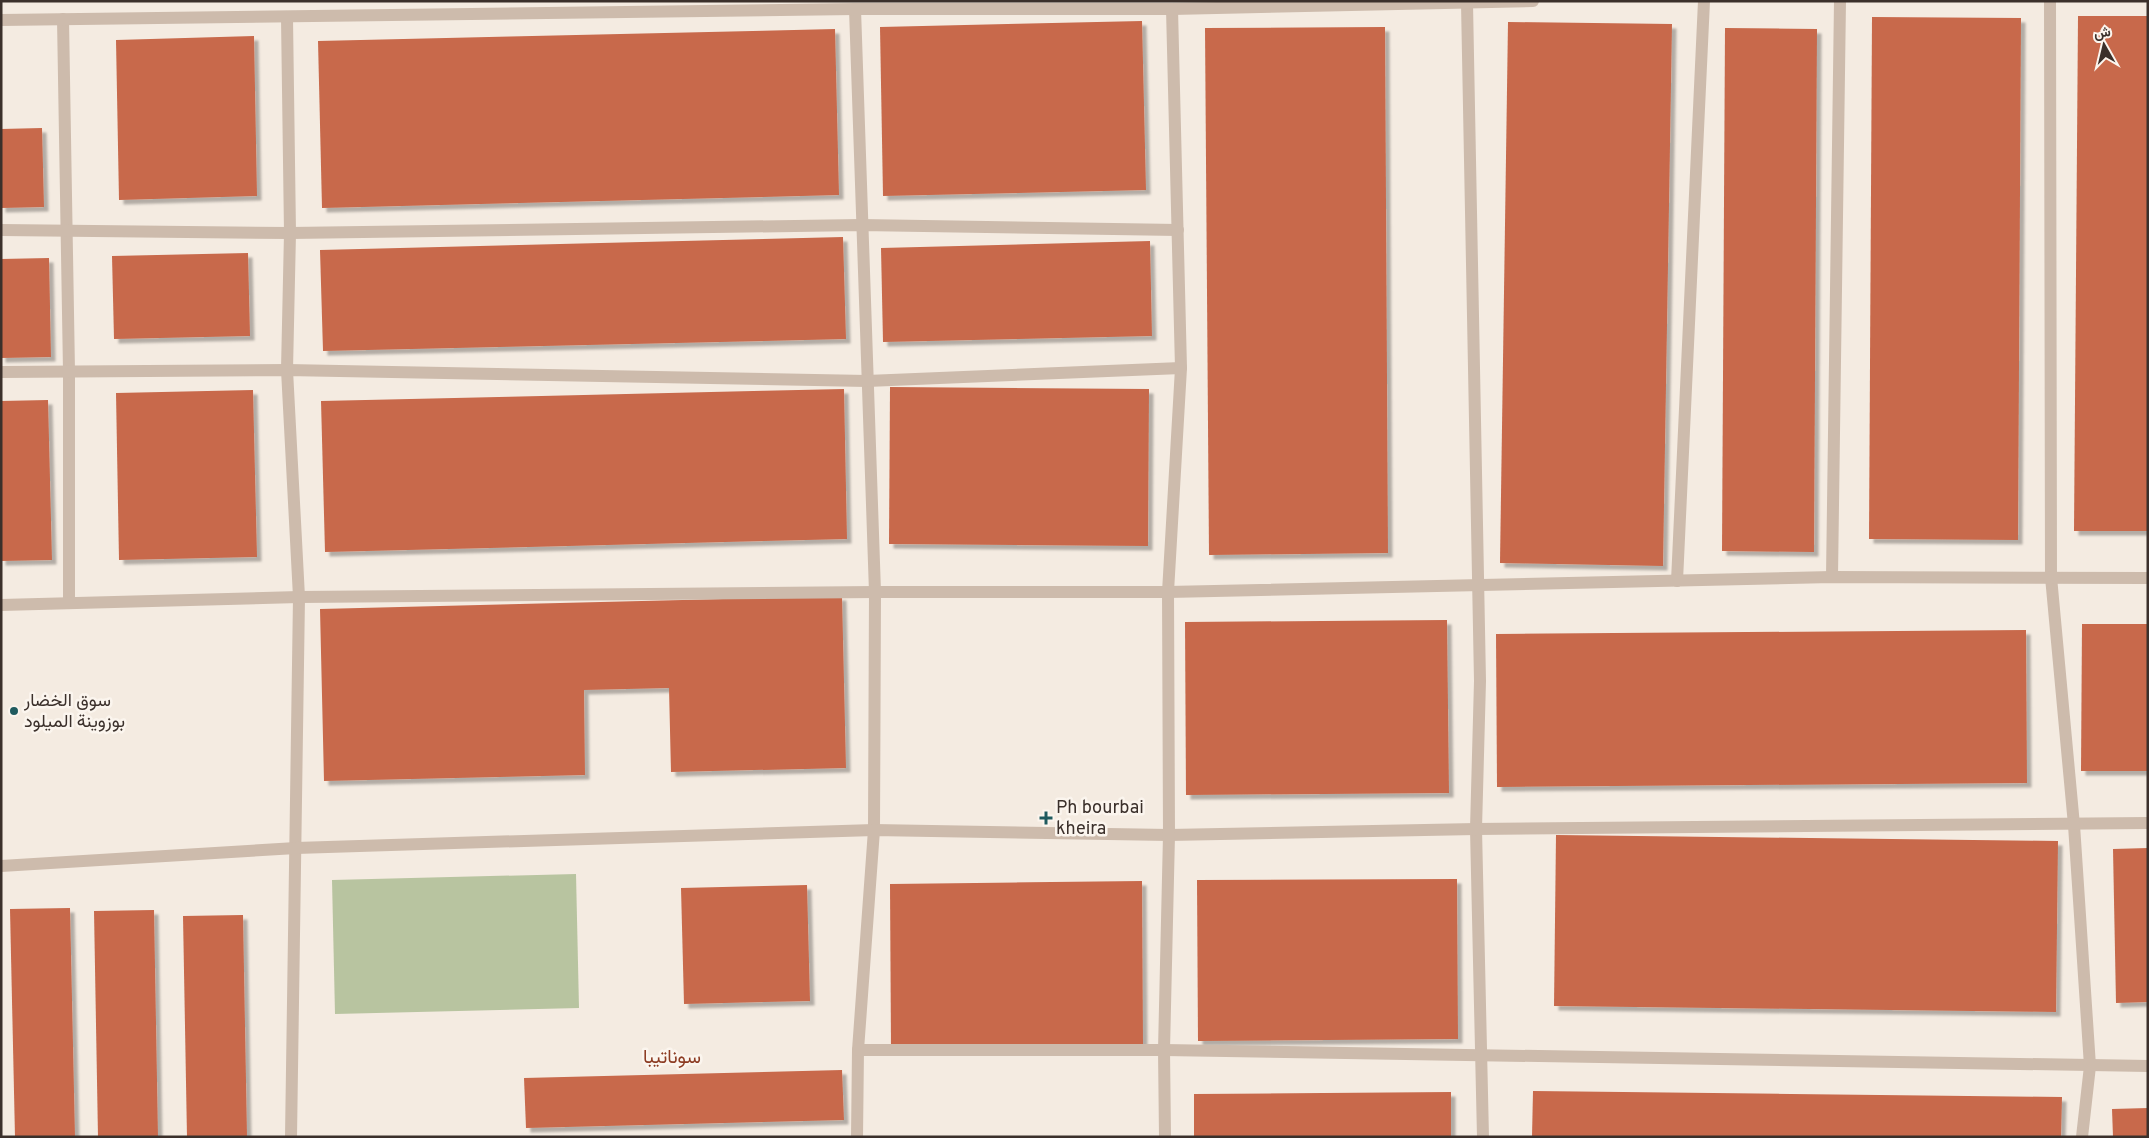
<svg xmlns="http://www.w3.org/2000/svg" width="2149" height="1138" font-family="Overpass,Vazirmatn,sans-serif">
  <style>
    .green { fill: #b8c4a0 }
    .building { fill: #c8694b; filter: url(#shadow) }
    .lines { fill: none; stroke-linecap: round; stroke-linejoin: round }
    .service { stroke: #cdbbac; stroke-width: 12 }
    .minor { stroke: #cdbbac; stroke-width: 12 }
    .poi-dot { fill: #1f5a5e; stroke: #fbf5ee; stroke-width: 2 }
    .labels { text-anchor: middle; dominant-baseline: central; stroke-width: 5; stroke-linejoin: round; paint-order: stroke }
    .poi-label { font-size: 18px; fill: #3b302b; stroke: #fbf5ee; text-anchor: start }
    .neighbourhood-label { font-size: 19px; fill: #8c3b22; stroke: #fbf5ee }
  </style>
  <defs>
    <filter id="shadow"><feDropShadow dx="4.5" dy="4.5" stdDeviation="1" flood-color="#0004"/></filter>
  </defs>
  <rect width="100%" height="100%" fill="#f4ebe1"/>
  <path class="green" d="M576,874L579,1008L335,1014L332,880Z"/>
  <g class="building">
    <path d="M2078,16H2148V531H2074Z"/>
    <path d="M1872,17L2021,18L2018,540L1869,539Z"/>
    <path d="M1142,21L1146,190L883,196L880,27Z"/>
    <path d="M1508,22L1672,24L1663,566L1500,563Z"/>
    <path d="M1385,27L1388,553L1209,555L1205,28Z"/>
    <path d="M1725,28L1817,29L1814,552L1722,551Z"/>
    <path d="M835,29L839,195L322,208L318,41Z"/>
    <path d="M254,36L257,196L119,200L116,40Z"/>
    <path d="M42,128L44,207L1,208V129Z"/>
    <path d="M843,237L846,339L323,351L320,250Z"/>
    <path d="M1150,241L1152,336L883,342L881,248Z"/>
    <path d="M248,253L250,336L114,339L112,256Z"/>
    <path d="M49,258L51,357L1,358V259Z"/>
    <path d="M890,387L1149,389L1148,546L889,544Z"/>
    <path d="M844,389L847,539L325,552L321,401Z"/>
    <path d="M253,390L257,557L119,560L116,393Z"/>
    <path d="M48,400L52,560L1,561V401Z"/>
    <path d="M842,596L846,768L671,772L669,688L584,690L585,775L324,781L320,609Z"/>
    <path d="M1447,620L1449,793L1186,795L1185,622Z"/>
    <path d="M2082,624H2148V771H2081Z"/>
    <path d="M2026,630L2027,783L1497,787L1496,634Z"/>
    <path d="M1556,835L2058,841L2056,1012L1554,1006Z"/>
    <path d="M2148,848V1002L2116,1003L2113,849Z"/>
    <path d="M1457,879L1458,1039L1198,1041L1197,880Z"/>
    <path d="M1142,881L1143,1045L891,1047L890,884Z"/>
    <path d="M807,885L810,1001L684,1004L681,888Z"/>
    <path d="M70,908L75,1137H15L10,909Z"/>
    <path d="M154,910L158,1137H98L94,911Z"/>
    <path d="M243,915L247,1137H187L183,916Z"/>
    <path d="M842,1070L844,1120L526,1128L524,1078Z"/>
    <path d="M1533,1091L2062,1097L2061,1137H1532Z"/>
    <path d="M1451,1092V1137H1194V1094Z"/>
    <path d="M2148,1108V1137H2113L2112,1109Z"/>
  </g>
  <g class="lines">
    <path class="service" d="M1467,3L1480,681L1476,829"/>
    <g class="minor">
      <path d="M2050,1L2051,577L2074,825L2090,1066L2082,1137"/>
      <path d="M855,9L875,592L874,830L858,1050L857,1137"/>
      <path d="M287,18L290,233L287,370L299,597L291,1137"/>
      <path d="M63,19L69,371V603"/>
      <path d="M1,20L855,9H1172L1533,1"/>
      <path d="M1,230L290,233L861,225L1178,230"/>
      <path d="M1,372L287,370L867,381L1181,368"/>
      <path d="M1832,577L1840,1"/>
      <path d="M1677,581L1704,1"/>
      <path d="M1,605L299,597L875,592H1168L1832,577L2148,578"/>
      <path d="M1476,829L1483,1137"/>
      <path d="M1,866L296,848L874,830L1169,835L1476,829L2148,823"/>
      <path d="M858,1050H1164L2148,1066"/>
      <path d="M1165,1137L1164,1050L1169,835L1168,592L1181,368L1172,9"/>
    </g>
  </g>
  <g class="poi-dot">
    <circle cx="14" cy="711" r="5"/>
    <path d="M1043.5 810.5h5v5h5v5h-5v5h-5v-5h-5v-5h5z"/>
  </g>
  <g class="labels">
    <g class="poi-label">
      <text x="24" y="701">سوق الخضار<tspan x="24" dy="21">بوزوينة الميلود</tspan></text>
      <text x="1056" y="808">Ph bourbai<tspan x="1056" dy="21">kheira</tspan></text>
    </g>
    <g class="neighbourhood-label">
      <text x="672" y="1058">سوناتيبا</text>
    </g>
  </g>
  <rect width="2149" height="1138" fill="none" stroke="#3b302b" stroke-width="5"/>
  <g transform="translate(2104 45) rotate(352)" stroke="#fbf5ee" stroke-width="4" paint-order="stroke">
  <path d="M0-4L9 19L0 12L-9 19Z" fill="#3b302b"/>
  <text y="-8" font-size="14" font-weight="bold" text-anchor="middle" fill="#3b302b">ش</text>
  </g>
</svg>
